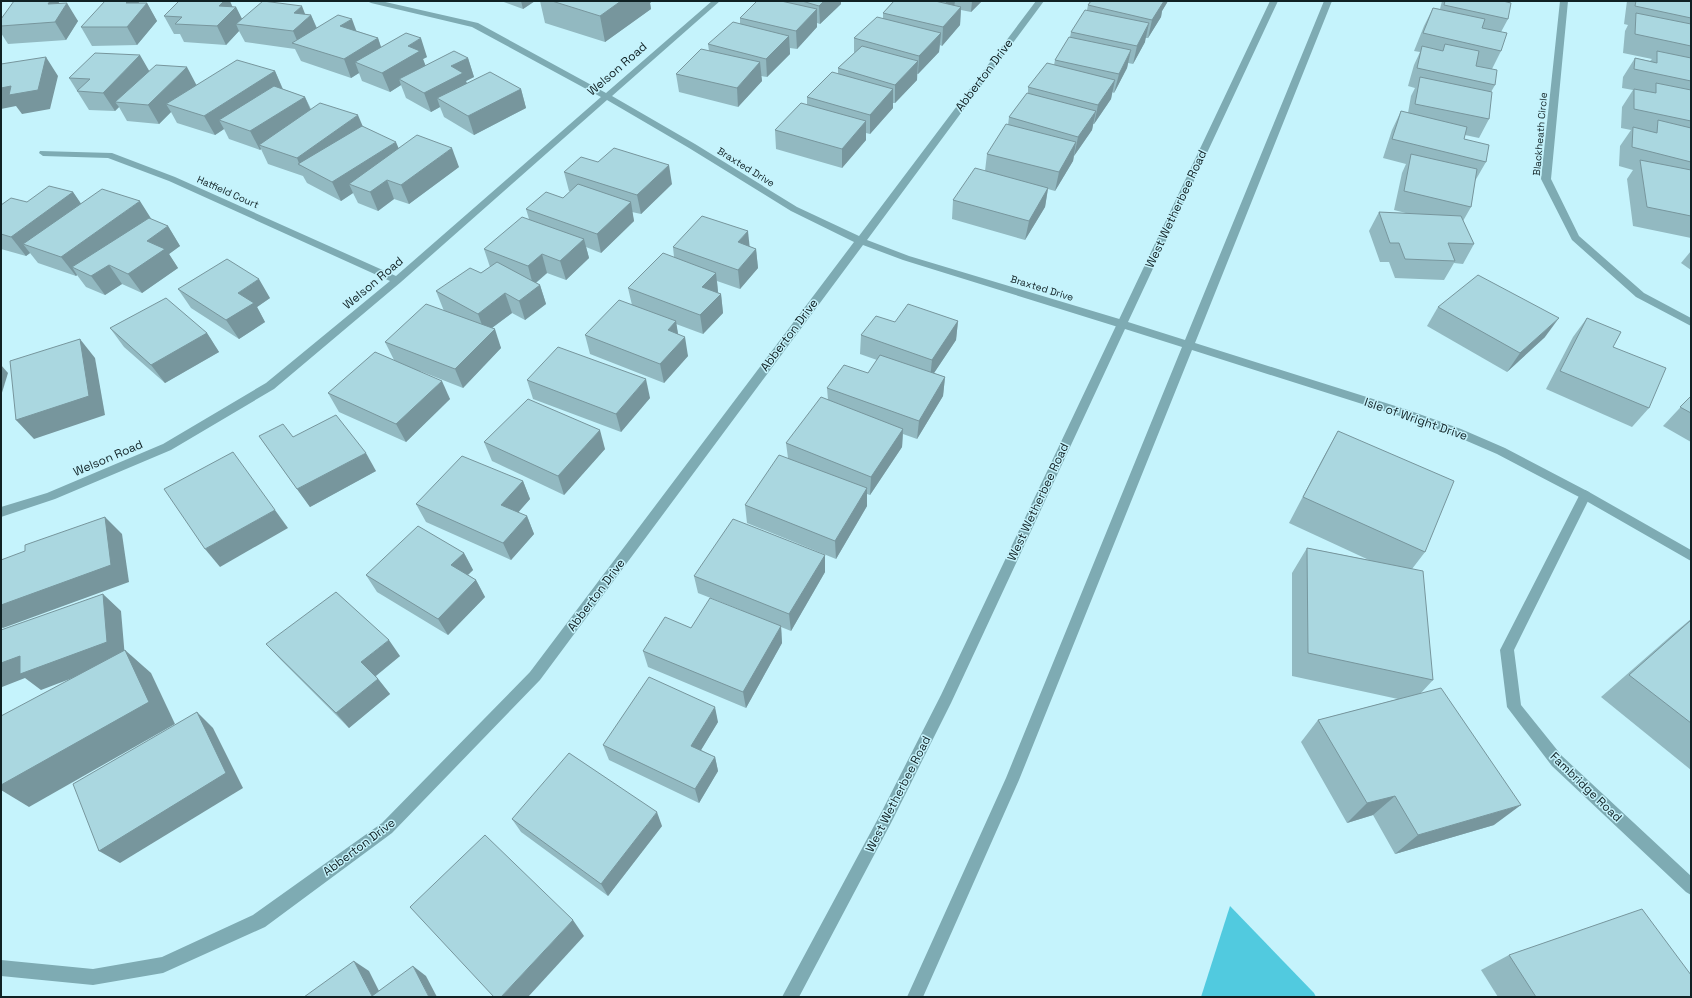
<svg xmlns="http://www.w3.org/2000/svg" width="1692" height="998" font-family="'Space Grotesk',sans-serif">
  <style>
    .water { fill: #51cadf }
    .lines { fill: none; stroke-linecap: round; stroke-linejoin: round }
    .minor { fill: #7eabb3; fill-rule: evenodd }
    .tertiary { fill: #7eabb3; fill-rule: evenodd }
    .wall { fill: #92b9c1 }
    .shaded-wall { fill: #77969d }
    .building { fill: #aad7e0; stroke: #77969d }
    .labels { text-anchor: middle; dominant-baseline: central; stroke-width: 3; stroke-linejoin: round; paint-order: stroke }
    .far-street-label { font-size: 10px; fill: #102124; stroke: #c5f3fc }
    .street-label { font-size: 12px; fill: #102124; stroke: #c5f3fc }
  </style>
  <rect width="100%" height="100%" fill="#c5f3fc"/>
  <path class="water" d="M1230,906L1314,993L1316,997H1201Z"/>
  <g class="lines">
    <g class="minor">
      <path d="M367,1H381L478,23L606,93L712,1H720L612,96L695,144L797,207L859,236L1036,1H1044L867,240L909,256L1126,321L1127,324L1126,327H1118L903,260L863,245L540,680L392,833L265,927L163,973L93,985L1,976V960L93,969L162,957L253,915L382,823L530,672L854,242L791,211L689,148L607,100L401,282L274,389L171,450L55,499L1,517V507L47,493L163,444L266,383L390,281L169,181L108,158L43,156L39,153L40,151L112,153L175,177L396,276L601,97L472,27L371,3Z"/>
      <path d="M1560,1H1568L1551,179L1579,236L1644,293L1691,318V326L1636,297L1572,240L1541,179Z"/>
      <path d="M1585,490L1589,492L1591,495L1514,650L1521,705L1562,756L1691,876V895L1686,892L1552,766L1507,707L1500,650L1581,492Z"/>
    </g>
    <path class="tertiary" d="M1270,1H1278L1128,322L1185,340L1324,1H1332L1195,343L1408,410L1461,429L1505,448L1589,492L1691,550V561L1581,498L1497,454L1453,435L1400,416L1192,350L1019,780L923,997H907L1006,778L1182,347L1125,329L951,703L891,823L799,997H782L881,813L941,695Z"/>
  </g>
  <g class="wall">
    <path d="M138,1L139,3H147L157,21L137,45L92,46L81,27Z"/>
    <path d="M501,1H535L523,9Z"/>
    <path d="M540,1H652L650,3L651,9L605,42L545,23Z"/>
    <path d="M757,1H841V4L820,24L817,23V27L797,49L790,48V54L767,77L761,76L762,81L738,107L679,92L676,74L709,51L708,44L740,24V18Z"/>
    <path d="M894,1H982L971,12L961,10L960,25L942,46L940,45L939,52L918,74H917V80L895,103H893V108L870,134L866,133V140L842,168L776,149L775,130L807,105V97L838,74V68L854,53V38L883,18V13Z"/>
    <path d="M1091,1H1168L1162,11L1161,17L1148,38H1145V42L1133,64L1128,63L1127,68L1114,93L1112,92L1111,99L1094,124H1093L1092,130L1074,156L1073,161L1055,191L1048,189L1045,207L1025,240L952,219L953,200L985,171L987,154L1008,125L1009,117L1028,93V87L1054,65L1055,60L1070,37L1071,32L1087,10L1088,5Z"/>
    <path d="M1442,1H1505L1508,19L1501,32V51L1492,69L1495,85L1491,92L1489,119L1479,138L1465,135L1464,139L1486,162L1475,181L1471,207L1463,221L1474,244L1463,264L1454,263L1444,280L1395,278L1389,262H1380L1369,231L1379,212L1406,213L1394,210L1402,173L1406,164L1383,158L1392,130L1401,111L1408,113L1411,96L1415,88L1408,86L1414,65L1420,52L1414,51L1424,26L1433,8L1440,9Z"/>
    <path d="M1627,1H1691V238L1633,226L1627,179L1633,170L1619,166L1620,146L1631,130L1621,128L1622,107L1633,90L1622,88L1623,77L1635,58L1650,61L1652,59L1623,53L1625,31L1628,25L1624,24Z"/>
    <path d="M59,4L78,21L66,40L8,44L1,33V19Z"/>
    <path d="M232,7H236L242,19L306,15H311L317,28L357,31L378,38L381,47L427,57L423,59L425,66L468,58L474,77L466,81L467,83L521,89L526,108L474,135L444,117L440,107L431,112L406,98L401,85L390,92L362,81L359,73L351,78L301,61L295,49L245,42L239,31L226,45L184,42L180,34H174L164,16Z"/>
    <path d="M149,71L197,85L275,71L283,89L305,97L311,109L363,127L399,149L459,167L409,204L394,199L378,211L358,203L353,193L341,201L307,183L303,176L268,164L261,149L260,150L229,139L224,129L215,135L177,123L171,112L159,124L127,121L119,107L115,111L89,110L69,78Z"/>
    <path d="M598,162L672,184L641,214L632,212L634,221L601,253L586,247L589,258L566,280L547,273L536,283L540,285L546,304L525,320L512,313L492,328L501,348L463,388L420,371L450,399L406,442L339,412L328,393L394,360L385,342L444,311L436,291L481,273L490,267L484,249L529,219L526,209L563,198L571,191H569L564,172Z"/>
    <path d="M73,192L81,204L151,219L168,226L180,246L169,254L178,268L142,293L122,284L105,295L86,287L77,275L76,276L38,263L30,253L26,256L1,249V205L27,202Z"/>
    <path d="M749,246L756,249L758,268L740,289L717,281L718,292H717L721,294L723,313L703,334L676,324L678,334L688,356L664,383L590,354L585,335L632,305L628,288L674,257L673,247Z"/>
    <path d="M1691,251V270L1681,263Z"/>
    <path d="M178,289L270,298L257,307L265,322L239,339L191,308Z"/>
    <path d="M1438,307L1545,337L1507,372L1427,326Z"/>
    <path d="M1587,318L1613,347L1649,408L1632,427L1546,389L1573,337Z"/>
    <path d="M958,321L956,340L934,373L945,377L943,396L917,439L903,434L902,447L870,495L867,494V506L836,559L747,523L745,505L788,458L786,443L828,400L827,388L868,373L877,360L860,354L861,335L895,322Z"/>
    <path d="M110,328L207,333L219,352L165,383L124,347Z"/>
    <path d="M527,380L650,398L621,432L533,399Z"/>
    <path d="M1691,396V442L1663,426Z"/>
    <path d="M1338,431L1425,552L1412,569L1433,680L1420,694L1494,825L1395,854L1373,815L1347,823L1301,742L1318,720L1398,699L1292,676V573L1307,548L1369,560L1289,523L1323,458Z"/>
    <path d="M259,436L293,437L376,471L310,507Z"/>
    <path d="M484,442L605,449L564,495L492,461Z"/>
    <path d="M523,481L530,499L518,512L527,516L534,534L511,560L426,522L416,504Z"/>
    <path d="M464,553L473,570L468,575L476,580L485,597L448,635L377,592L366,575Z"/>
    <path d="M825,555V572L791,631L781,627L782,643L746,708L648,667L643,651L691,628L741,610L698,593L694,576Z"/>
    <path d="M1691,619V770L1601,697L1673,634Z"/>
    <path d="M266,644L400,656L376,676L390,694L349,728L281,660Z"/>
    <path d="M718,722L701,750L715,757L718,771L699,803L609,760L603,745Z"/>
    <path d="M512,819L662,826L608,896L521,832Z"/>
    <path d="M1509,955L1691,997H1498L1481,970Z"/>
  </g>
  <g class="shaded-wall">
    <path d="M50,1H58L63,9L67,3L78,21L66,40L55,22L48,4Z"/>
    <path d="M128,1H138L142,9L147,3L157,21L137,45L127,27L126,3Z"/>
    <path d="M224,1H230L234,10L236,7L245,25L236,24L239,31L226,45L217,26L219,6Z"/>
    <path d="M521,1H535L523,9Z"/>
    <path d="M621,1H652L650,3L651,9L605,42L600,16Z"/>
    <path d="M824,1H841V4L820,24L819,6Z"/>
    <path d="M946,1H955L954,8L945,17Z"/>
    <path d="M972,1H982L971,12Z"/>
    <path d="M1164,1H1168L1162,11L1161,17L1148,38L1152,20Z"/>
    <path d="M302,6L307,19L311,15L319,34L299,45L293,31L294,13Z"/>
    <path d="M961,7L960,25L942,46L943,27Z"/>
    <path d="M817,9V27L797,49L796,31Z"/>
    <path d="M352,19L359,38L340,26Z"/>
    <path d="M1149,23L1145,42L1133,64L1137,46Z"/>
    <path d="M941,33L939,52L918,74L919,56Z"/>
    <path d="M789,36L790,54L767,77L766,59Z"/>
    <path d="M378,38L384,56L355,62L359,73L351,78L344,59Z"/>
    <path d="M421,38L427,57L423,59L427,69L399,79L401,85L390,92L382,73L408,46Z"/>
    <path d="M1131,50L1127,68L1114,93L1119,74Z"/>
    <path d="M140,55L151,74L115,102L119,107L115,111L103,93Z"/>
    <path d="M46,57L58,76L50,109L22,114L16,106L1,109V88Z"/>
    <path d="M468,58L474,77L466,81L469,92L437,98L440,107L431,112L424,93L451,66Z"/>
    <path d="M918,61L917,80L895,103V85Z"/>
    <path d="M760,62L762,81L738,107L737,88Z"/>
    <path d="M187,67L197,86L166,104L171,112L159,124L148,105Z"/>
    <path d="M275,71L283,90L219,120L224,129L215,135L204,116Z"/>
    <path d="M1115,80L1111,99L1094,124L1098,105Z"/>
    <path d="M521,89L526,108L474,135L468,116Z"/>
    <path d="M893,89V108L870,134V115Z"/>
    <path d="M305,97L313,116L259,145L261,149L260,150L250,131Z"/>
    <path d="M1096,111L1092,130L1074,156L1078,137Z"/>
    <path d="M358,115L366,134L300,166L297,158Z"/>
    <path d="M866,121V140L842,168V149Z"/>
    <path d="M396,142L404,161L349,184L353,193L341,201L332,182Z"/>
    <path d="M1076,142L1073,161L1055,191L1059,172Z"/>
    <path d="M452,148L459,167L409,204L401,185Z"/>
    <path d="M669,165L672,184L641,214L637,195Z"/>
    <path d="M387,180L394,199L378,211L370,192Z"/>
    <path d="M1048,188L1045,207L1025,240L1029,221Z"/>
    <path d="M73,192L86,211L23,244L30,253L26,256L11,237Z"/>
    <path d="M140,201L152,220L72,267L77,275L76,276L61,257Z"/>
    <path d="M631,202L634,221L601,253L597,234Z"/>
    <path d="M168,226L180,246L169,254L178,268L142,293L128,274L147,241Z"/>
    <path d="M748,231L750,250L738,242Z"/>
    <path d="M584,239L589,258L566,280L560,261Z"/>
    <path d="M756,249L758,268L740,289L738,270Z"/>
    <path d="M542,254L547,273L533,285L528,266Z"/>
    <path d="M109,265L122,284L105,295L91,276Z"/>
    <path d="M716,273L718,292L705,306L702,287Z"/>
    <path d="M259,279L270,298L257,307L265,322L239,339L226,320L238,293Z"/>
    <path d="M540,285L546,304L525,320L519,301Z"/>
    <path d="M505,293L512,313L485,333L478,314Z"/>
    <path d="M721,294L723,313L703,334L700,315Z"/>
    <path d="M1559,318L1545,337L1507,372L1520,353Z"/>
    <path d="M676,321L679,340L668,330Z"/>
    <path d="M958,321L956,340L930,379L932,360Z"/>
    <path d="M495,329L501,348L463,388L455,369Z"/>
    <path d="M207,333L219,352L165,383L151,365Z"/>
    <path d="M685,337L688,356L664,383L660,364Z"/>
    <path d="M80,339L95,358L105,415L34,439L16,420Z"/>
    <path d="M1,365L8,373L1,396Z"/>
    <path d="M945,377L943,396L917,439L919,421Z"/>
    <path d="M646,379L650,398L621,432L616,414Z"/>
    <path d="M442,381L450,399L406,442L396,424Z"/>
    <path d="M903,429L902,447L870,495L871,477Z"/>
    <path d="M600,430L605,449L564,495L558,476Z"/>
    <path d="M366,453L376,471L310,507L297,489Z"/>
    <path d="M523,481L530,499L509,523L501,505Z"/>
    <path d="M867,488V506L836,559L835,541Z"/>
    <path d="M275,510L288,528L220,567L205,549Z"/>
    <path d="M527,516L534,534L511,560L503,543Z"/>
    <path d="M105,517L122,534L129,582L3,628L1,627V605Z"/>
    <path d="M464,553L473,570L460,582L451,565Z"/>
    <path d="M825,555V572L791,631L789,614Z"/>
    <path d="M476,580L485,597L448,635L438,619Z"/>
    <path d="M103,594L121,611L125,658L41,690L25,678L2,687L1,686V663Z"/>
    <path d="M781,626L782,643L746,708L743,692Z"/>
    <path d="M389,640L400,656L373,678L361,662Z"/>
    <path d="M125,650L151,673L175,724L29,807L1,790V785Z"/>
    <path d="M378,679L390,694L349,728L336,713Z"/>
    <path d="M715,707L718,722L695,760L691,746Z"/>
    <path d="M197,712L213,728L243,788L120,863L99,851Z"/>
    <path d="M715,757L718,771L699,803L695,789Z"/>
    <path d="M1395,796L1373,815L1347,823L1367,803Z"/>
    <path d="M1521,805L1494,825L1395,854L1418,835Z"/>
    <path d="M657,812L662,826L608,896L601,884Z"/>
    <path d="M573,920L584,936L528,997H501Z"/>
    <path d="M354,961L369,971L382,997L372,996Z"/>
    <path d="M413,966L426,976L437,997H429Z"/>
  </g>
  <g class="building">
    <path d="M14,1H50L48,4L67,3L55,22L1,26V19Z"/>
    <path d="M105,1H128L126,3H147L127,27H81Z"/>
    <path d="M179,1H224L219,6L236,7L217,26L175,24L182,17L164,16Z"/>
    <path d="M263,1L302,6L294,13L311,15L293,31L236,24Z"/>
    <path d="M552,1H621L600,16Z"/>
    <path d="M757,1H781L817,9L796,31L740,18Z"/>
    <path d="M802,1H824L819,6Z"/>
    <path d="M894,1H935L961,7L943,27L883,13Z"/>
    <path d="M1091,1H1164L1152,20L1088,5Z"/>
    <path d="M1445,1H1503L1511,3L1508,19L1444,5Z"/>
    <path d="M1636,1H1691V18L1635,6Z"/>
    <path d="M1433,8L1485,19L1482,28L1507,33L1501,51L1423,33Z"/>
    <path d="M1085,10L1149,23L1137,46L1071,32Z"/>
    <path d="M1636,13L1691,24V46L1635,34Z"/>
    <path d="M338,15L352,19L340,26L378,38L344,59L292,43Z"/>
    <path d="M877,17L941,33L919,56L854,38Z"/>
    <path d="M733,22L789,36L766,59L708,44Z"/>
    <path d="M406,33L421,38L408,46L420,51L382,73L355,62Z"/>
    <path d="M1069,37L1131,50L1119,74L1055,60Z"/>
    <path d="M1445,44L1479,51L1476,66L1497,70L1495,85L1417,68L1422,46L1443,51Z"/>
    <path d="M862,46L918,61L895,85L838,68Z"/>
    <path d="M701,49L760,62L737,88L676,74Z"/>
    <path d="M454,51L468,58L451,66L463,73L424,93L399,79Z"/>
    <path d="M1657,51L1691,58V81L1634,69L1635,58L1657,63Z"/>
    <path d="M95,53L140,55L103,93L77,91L90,79L69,78Z"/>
    <path d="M46,57L38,90L9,95L11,86L1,88V64Z"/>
    <path d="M237,60L275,71L204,116L166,104Z"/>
    <path d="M1047,63L1115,80L1098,105L1028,87Z"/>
    <path d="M156,65L187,67L148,105L115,102Z"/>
    <path d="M490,72L521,89L468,116L437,98Z"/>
    <path d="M832,72L893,89L870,115L807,97Z"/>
    <path d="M1420,77L1492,92L1489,119L1415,104Z"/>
    <path d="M1656,83L1691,90V121L1634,109V89L1656,93Z"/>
    <path d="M274,86L305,97L250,131L219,120Z"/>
    <path d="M1027,93L1096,111L1078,137L1009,117Z"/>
    <path d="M320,103L358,115L297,158L259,145Z"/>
    <path d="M801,103L866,121L842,149L775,130Z"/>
    <path d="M1401,111L1467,127L1464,139L1489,145L1486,162L1392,139Z"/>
    <path d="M1658,120L1691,128V162L1632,147L1633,127L1657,133Z"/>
    <path d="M1006,124L1076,142L1059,172L987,154Z"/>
    <path d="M362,126L396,142L332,182L298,164Z"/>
    <path d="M417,135L452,148L401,185L387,180L370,192L349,184Z"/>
    <path d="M614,148L669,165L637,195L564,172L581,157L598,162Z"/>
    <path d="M1411,154L1477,169L1471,207L1404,191Z"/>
    <path d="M1640,160L1691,170V216L1647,207Z"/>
    <path d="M975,168L1048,188L1029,221L953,200Z"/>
    <path d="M578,184L631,202L597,234L526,209L546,192L563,198Z"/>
    <path d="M49,186L73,192L11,237L1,234V205L11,198L27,202Z"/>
    <path d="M102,189L140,201L61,257L23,244Z"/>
    <path d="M1379,212L1461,216L1474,244L1448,243L1455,261L1405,259L1399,243H1390Z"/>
    <path d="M702,216L748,231L738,242L756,249L738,270L673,247Z"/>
    <path d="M522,217L584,239L560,261L542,254L528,266L484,249Z"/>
    <path d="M149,218L168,226L147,241L165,249L128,274L109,265L91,276L72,267Z"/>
    <path d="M663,253L716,273L702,287L721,294L700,315L628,288Z"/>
    <path d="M227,259L259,279L238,293L254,303L226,320L178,289Z"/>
    <path d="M497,262L540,285L519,301L505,293L478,314L436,291L470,268L481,273Z"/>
    <path d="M1478,275L1559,318L1520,353L1438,307Z"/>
    <path d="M166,298L207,333L151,365L110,328Z"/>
    <path d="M619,300L676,321L668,330L685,337L660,364L585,335Z"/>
    <path d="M426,304L495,329L455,369L385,342Z"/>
    <path d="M908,304L958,321L932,360L861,335L876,316L895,322Z"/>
    <path d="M1587,318L1621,332L1613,347L1666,368L1649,408L1560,371Z"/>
    <path d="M80,339L89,396L16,420L10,361Z"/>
    <path d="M558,347L646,379L616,414L527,380Z"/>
    <path d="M375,352L442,381L396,424L328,393Z"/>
    <path d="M880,355L945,377L919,421L827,388L844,365L868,373Z"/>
    <path d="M1691,396V413L1680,407Z"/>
    <path d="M821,397L903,429L871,477L786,443Z"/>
    <path d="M528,399L600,430L558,476L484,442Z"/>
    <path d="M336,415L366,453L297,489L259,436L283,424L293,437Z"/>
    <path d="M1338,431L1454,481L1425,552L1303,497Z"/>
    <path d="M233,452L275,510L205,549L164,489Z"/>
    <path d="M779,455L867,488L835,541L745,505Z"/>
    <path d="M462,456L523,481L501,505L527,516L503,543L416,504Z"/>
    <path d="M105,517L111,565L1,605V560L25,551V545Z"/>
    <path d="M733,519L825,555L789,614L694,576Z"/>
    <path d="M418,526L464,553L451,565L476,580L438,619L366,575Z"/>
    <path d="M1307,548L1423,571L1433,680L1308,653Z"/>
    <path d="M336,592L389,640L361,662L378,679L336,713L266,644Z"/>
    <path d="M103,594L107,642L20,674V656L1,663V630Z"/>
    <path d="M710,598L781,626L743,692L643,651L665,617L691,628Z"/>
    <path d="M1691,620V723L1629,675Z"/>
    <path d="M125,650L149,702L1,785V716Z"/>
    <path d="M649,677L715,707L691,746L715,757L695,789L603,745Z"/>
    <path d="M1441,688L1521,805L1418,835L1395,796L1367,803L1318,720Z"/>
    <path d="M197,712L226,773L99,851L73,784Z"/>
    <path d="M569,753L657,812L601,884L512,819Z"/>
    <path d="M485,835L573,920L501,997H494L410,907Z"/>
    <path d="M1642,909L1691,975V997H1536L1509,955Z"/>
    <path d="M354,961L372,996L413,966L429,997H304Z"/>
  </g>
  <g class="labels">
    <g class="far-street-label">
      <text transform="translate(1540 134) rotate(-85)">Blackheath Circle</text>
      <text transform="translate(746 167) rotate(32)">Braxted Drive</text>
      <text transform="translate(228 192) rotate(24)">Hatfield Court</text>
      <text transform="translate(1042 288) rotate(17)">Braxted Drive</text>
    </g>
    <g class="street-label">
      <text transform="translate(617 69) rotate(-41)">Welson Road</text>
      <text transform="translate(984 75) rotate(-53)">Abberton Drive</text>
      <text transform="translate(1176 209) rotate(-65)">West Wetherbee Road</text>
      <text transform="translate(373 283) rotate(-40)">Welson Road</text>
      <text transform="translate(789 335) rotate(-53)">Abberton Drive</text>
      <text transform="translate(1416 419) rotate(19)">Isle of Wright Drive</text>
      <text transform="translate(108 458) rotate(-23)">Welson Road</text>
      <text transform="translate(1038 502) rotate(-65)">West Wetherbee Road</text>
      <text transform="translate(596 595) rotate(-53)">Abberton Drive</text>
      <text transform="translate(1586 787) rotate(44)">Fambridge Road</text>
      <text transform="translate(898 794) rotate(-63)">West Wetherbee Road</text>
      <text transform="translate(359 847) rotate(-37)">Abberton Drive</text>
    </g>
  </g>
  <rect width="1692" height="998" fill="none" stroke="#102124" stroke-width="4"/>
</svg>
